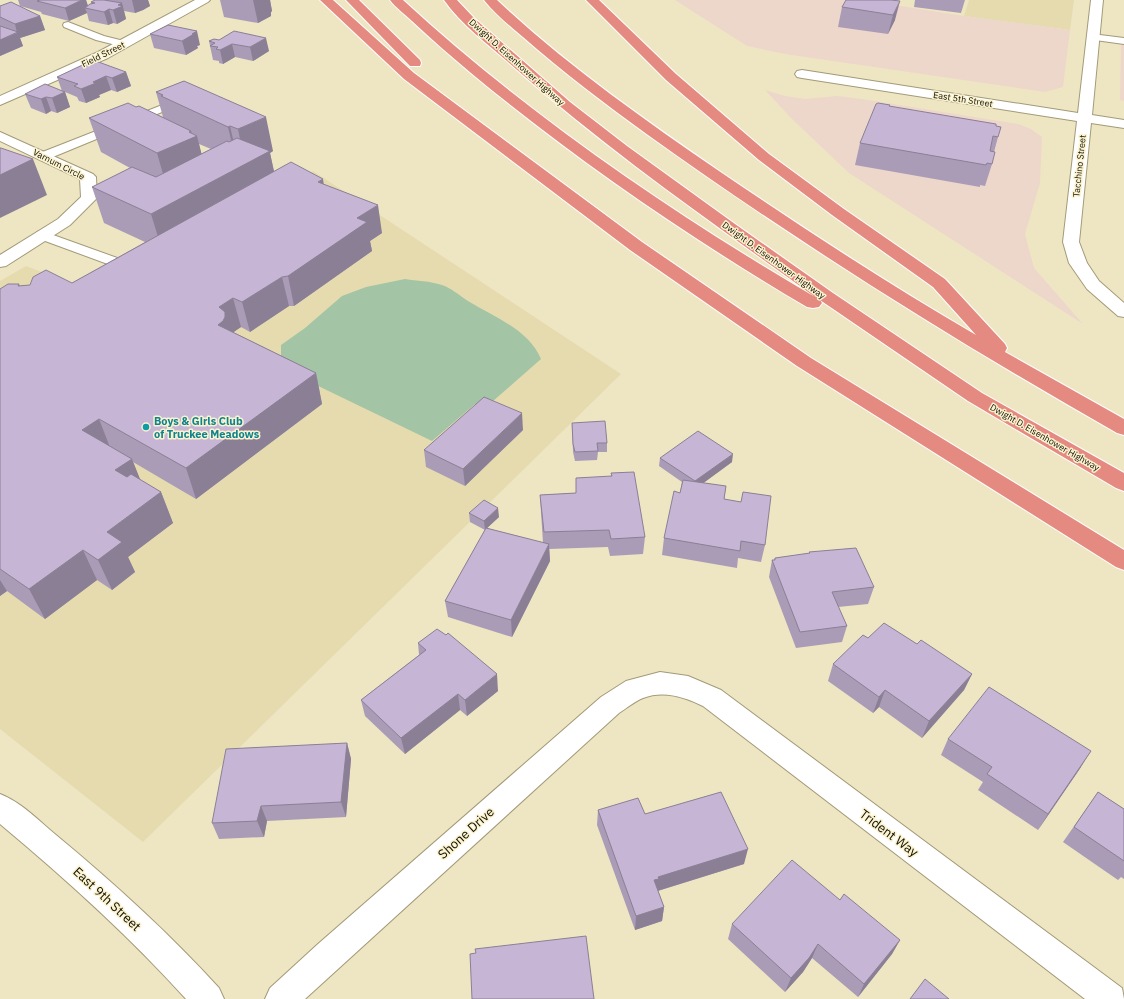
<svg xmlns="http://www.w3.org/2000/svg" width="1124" height="999" font-family="'IBM Plex Sans',sans-serif">
  <style>
    .built { fill: #e5dbaf }
    .industrial { fill: #edd6ca }
    .green { fill: #a3c5a5 }
    .lines { fill: none; stroke-linecap: round; stroke-linejoin: round }
    .service-casing { stroke: #a29a78; stroke-width: 2 }
    .minor-casing { stroke: #a29a78; stroke-width: 2 }
    .tertiary-casing { stroke: #a29a78; stroke-width: 2 }
    .motorway-casing { stroke: #fff; stroke-width: 2 }
    .service { fill: #fff; fill-rule: evenodd }
    .minor { fill: #fff; fill-rule: evenodd }
    .tertiary { fill: #fff; fill-rule: evenodd }
    .motorway { fill: #e58a80; fill-rule: evenodd }
    .wall { fill: #aa9cb7; fill-rule: evenodd }
    .shaded-wall { fill: #8b7f95 }
    .building { fill: #c6b5d5; stroke: #8b7f95 }
    .culture-dot { fill: #0f9aa8; stroke: #fbf3cf; stroke-width: 1.5 }
    .labels { text-anchor: middle; dominant-baseline: central; stroke-width: 3; stroke-linejoin: round; paint-order: stroke }
    .far-street-label { font-size: 9px; fill: #110e03; stroke: #fbf3cf }
    .culture-label { font-size: 11px; font-weight: bold; fill: #0d838f; stroke: #fbf3cf; text-anchor: start }
    .near-street-label { font-size: 13px; fill: #110e03; stroke: #fbf3cf }
  </style>
  <rect width="100%" height="100%" fill="#eee6c2"/>
  <g class="built">
    <path d="M969,0H1074L1070,30L964,16Z"/>
    <path d="M313,171L621,374L143,842L0,729V281L26,266L101,294Z"/>
  </g>
  <g class="industrial">
    <path d="M675,0H863L964,16L1070,30L1063,87L1045,92L785,54L747,46Z"/>
    <path d="M1121,43L1124,44V101L1120,100Z"/>
    <path d="M765,90L785,96L805,99L837,96L862,99L1018,124L1031,129L1042,137L1040,183L1025,234L1034,268L1083,324L849,173L792,119Z"/>
  </g>
  <path class="green" d="M405,279C417,281 430,281 442,285C451,288 459,295 468,301C494,317 528,329 541,359L485,408L475,404L432,441L281,368V345L305,328L342,296L366,287Z"/>
  <g class="lines">
    <defs>
      <g id="service">
        <path d="M68,22L104,36L128,42L129,44L124,47L96,40L64,27L63,25L64,23Z"/>
        <path d="M1092,34L1124,38V44L1088,39L1087,37Z"/>
        <path d="M175,100L179,101L181,103L179,105L48,159H40L38,156L40,153Z"/>
        <path d="M42,231L134,264L136,267L134,270L129,271L124,270L37,238L35,235L37,232Z"/>
      </g>
      <g id="minor">
        <path d="M195,0H210L208,2L108,58L0,105V96L98,52Z"/>
        <path d="M1091,0H1103L1092,115L1124,120V128L1091,123L1079,242L1087,263L1099,281L1124,303V317L1118,316L1087,289L1069,263L1063,242L1077,121L802,78L797,77L795,74L797,71L802,70L1078,113Z"/>
        <path d="M0,132L93,174L96,177L97,198L70,225L6,266L0,267V255L58,219L81,197L80,179L0,141Z"/>
        <path d="M660,672L688,676L721,690L1122,988L1124,999H1085L703,706C684,697 664,690 643,698C635,701 627,708 619,713L305,999H265L270,988L318,944L601,697L626,681Z"/>
      </g>
      <path id="tertiary" d="M0,794C21,802 39,821 56,835C114,883 169,933 219,988L224,999H186C129,936 66,879 0,824Z"/>
      <g id="motorway">
        <path d="M320,0H333L414,73L642,242L811,358L1124,550V570L1116,567L797,366L630,250L404,79Z"/>
        <path d="M346,0H359L420,60L421,63L420,66H410Z"/>
        <path d="M390,0H403C527,114 670,212 815,297C713,223 610,152 516,69C493,48 462,26 444,0H457L474,18L570,102L627,146L735,224L833,293L982,393L1124,473V491L1116,488L968,401L820,300L822,303L819,307L813,308L807,307C690,238 576,160 471,73C451,56 431,39 412,21C405,14 396,8 390,0Z"/>
        <path d="M484,0H497C565,64 642,118 719,171C803,228 888,284 976,335L933,287L832,215L759,160L666,80L586,0H599L676,74L769,154L844,209L945,279L1005,344L1007,348L1005,352L1124,419V435L1117,433C955,341 799,243 648,135C605,104 563,72 523,37C510,26 495,14 484,0Z"/>
      </g>
    </defs>
    <use href="#service" class="service-casing"/>
    <use href="#minor" class="minor-casing"/>
    <use href="#tertiary" class="tertiary-casing"/>
    <use href="#motorway" class="motorway-casing"/>
    <use href="#service" class="service"/>
    <use href="#minor" class="minor"/>
    <use href="#tertiary" class="tertiary"/>
    <use href="#motorway" class="motorway"/>
  </g>
  <g class="wall">
    <path d="M18,0H86L88,6L91,4V2L95,0H148L150,6L143,10L135,13L124,11L126,19L117,24L113,23L108,25L89,21L87,13L69,21L42,14L41,12L20,6Z"/>
    <path d="M220,0H270L272,11L271,12V16L258,23L224,17Z"/>
    <path d="M891,0L895,20L888,34L838,27L842,7Z"/>
    <path d="M915,0H965L961,13L914,7Z"/>
    <path d="M0,5V6L40,16L45,30L20,38L23,46L0,56Z"/>
    <path d="M150,34L200,45L197,46L198,48L186,55L154,48Z"/>
    <path d="M214,39L269,51L253,61L235,57L223,64L219,63V61L213,60L209,41Z"/>
    <path d="M126,72L131,86L117,92L111,90L99,95L100,97L86,103L79,101L77,97L65,92L70,107L57,113L51,111L46,114L31,108L25,94L62,91L57,77Z"/>
    <path d="M184,81L273,151L270,153L274,171L323,184L382,233L370,241L372,251L294,306H289L250,332L241,327L233,332L316,373L322,404L196,499L133,462L140,480L161,492L173,523L128,557L135,572L112,590L97,580L45,619L7,591L0,596V289L19,284L20,286L72,283L145,242L104,223L92,187L130,168L101,152L89,118L136,107L163,117L156,92ZM199,144L211,149L201,154Z"/>
    <path d="M889,107L996,126L998,137L994,152L992,164L985,186L980,185V187L855,165L860,143Z"/>
    <path d="M572,423L607,443V452H598L597,460L575,461L573,452Z"/>
    <path d="M523,430L465,486L426,467L424,450Z"/>
    <path d="M660,458L732,462L703,483L726,486L724,499L765,545L761,562L738,558L737,568L662,555L664,538L680,493L682,482L659,466Z"/>
    <path d="M611,473L645,537L643,554L610,556L608,547L549,549L550,561L512,637L448,617L445,601L485,530L470,522L469,513L499,517L487,528L543,543L541,512L540,495L576,493L611,476Z"/>
    <path d="M809,552L874,587L868,604L838,607L847,626L842,642L796,648L769,577L772,560H774L775,558L809,554Z"/>
    <path d="M868,638L917,644L972,674L964,690L922,738L879,707L873,713L828,681L833,664Z"/>
    <path d="M418,643L498,691L467,716L460,710L405,754L365,716L361,700L419,655Z"/>
    <path d="M948,739L1081,767L1038,830L978,790L983,782L941,755Z"/>
    <path d="M347,743L351,759L346,817L267,821L264,837L219,839L212,823Z"/>
    <path d="M1098,792L1124,809V879L1121,877L1118,880L1063,842Z"/>
    <path d="M598,810L645,814L744,864L658,891L664,907L662,921L635,930L597,825Z"/>
    <path d="M840,900L900,940L892,954L858,997L812,958L803,972L785,992L728,939L732,924Z"/>
  </g>
  <g class="shaded-wall">
    <path d="M82,0H86L89,9L85,8L87,13L69,21L65,8Z"/>
    <path d="M132,0H148L150,6L143,10L135,13Z"/>
    <path d="M253,0H270L272,11L271,12V16L258,23Z"/>
    <path d="M900,1L895,20L888,34L893,15Z"/>
    <path d="M122,3L126,19L117,24L113,10L118,5Z"/>
    <path d="M109,9L113,23L108,25L104,12Z"/>
    <path d="M40,16L45,30L20,38L23,46L0,56V40L17,33L15,24Z"/>
    <path d="M197,31L200,45L197,46L198,48L186,55L182,41L192,34Z"/>
    <path d="M266,38L269,51L253,61L250,47Z"/>
    <path d="M232,44L235,57L223,64L220,50Z"/>
    <path d="M126,72L131,86L117,92L112,78Z"/>
    <path d="M106,76L111,90L99,95L100,97L86,103L81,89L93,82Z"/>
    <path d="M65,92L70,107L57,113L52,98Z"/>
    <path d="M46,97L51,111L46,114L41,99Z"/>
    <path d="M266,117L273,151L270,153L277,186L162,250L151,214L245,164L238,129Z"/>
    <path d="M230,126L238,161H236L228,127Z"/>
    <path d="M191,131L193,137L197,136L206,171L167,188L157,153Z"/>
    <path d="M0,154L33,159L47,195L0,218Z"/>
    <path d="M323,179L327,207L318,182Z"/>
    <path d="M378,205L382,233L370,241L372,251L294,306L288,276L357,218Z"/>
    <path d="M282,277L289,306L250,332L242,302Z"/>
    <path d="M233,298L241,327L231,334L218,325L219,307Z"/>
    <path d="M316,373L322,404L196,499L186,468Z"/>
    <path d="M522,413L523,430L465,486L463,469Z"/>
    <path d="M99,419L111,450L82,430Z"/>
    <path d="M733,454L732,462L694,490L695,481Z"/>
    <path d="M132,459L144,489L115,470Z"/>
    <path d="M161,492L173,523L128,557L135,572L112,590L98,560L107,532Z"/>
    <path d="M498,508L499,517L485,530L484,521Z"/>
    <path d="M549,544L550,561L512,637L511,620Z"/>
    <path d="M83,550L97,580L45,619L29,589Z"/>
    <path d="M0,580L7,591L0,596Z"/>
    <path d="M497,674L498,691L467,716L465,700Z"/>
    <path d="M972,674L964,690L922,738L929,721Z"/>
    <path d="M885,690L879,707L873,713L879,697Z"/>
    <path d="M458,694L460,710L405,754L401,738Z"/>
    <path d="M347,743L351,759L346,817L341,802Z"/>
    <path d="M1091,751L1081,767L1038,830L1048,814Z"/>
    <path d="M261,806L267,821L264,837L257,821Z"/>
    <path d="M748,849L744,864L657,891L654,880L658,877Z"/>
    <path d="M664,907L662,921L635,930L636,916Z"/>
    <path d="M900,940L892,954L858,997L864,984Z"/>
    <path d="M818,944L812,958L803,972L785,992L791,978Z"/>
  </g>
  <g class="building">
    <path d="M40,0H82L65,8L37,1Z"/>
    <path d="M95,0H104L122,3L118,5L123,6L113,10L109,9L104,12L85,8L90,4L95,3L91,2Z"/>
    <path d="M846,0H891L900,1L893,15L842,7Z"/>
    <path d="M11,2L40,16L15,24L0,17V6Z"/>
    <path d="M168,25L197,31L192,34H194L182,41L150,34Z"/>
    <path d="M0,26L18,32L0,40Z"/>
    <path d="M234,31L266,38L250,47L232,44L220,50L216,49L218,47L210,46L215,43L209,41L214,39L219,40Z"/>
    <path d="M93,60L126,72L112,78L106,76L93,82L96,83L81,89L74,86L78,84L57,77Z"/>
    <path d="M184,81L266,117L238,129L230,126L228,127L161,96L163,95L156,92Z"/>
    <path d="M45,84L65,92L52,98L46,97L41,99L25,94Z"/>
    <path d="M128,103L136,107L139,106L191,131L189,132L197,136L157,153L89,118Z"/>
    <path d="M878,103L890,105L889,106L996,124V126L1001,127L998,137L993,136L990,151L995,152L992,164L987,163L986,165L860,143L876,104Z"/>
    <path d="M237,138L270,151L151,214L92,187L132,167L156,177L227,141L229,142Z"/>
    <path d="M0,148H1L33,159L0,175Z"/>
    <path d="M291,162L323,179L318,182L378,205L357,218L367,222L288,276L282,277L242,302L233,298L219,307L225,312V317L223,321L218,325L316,373L186,468L99,419L82,430L132,459L115,470L127,477L131,474L161,492L107,532L122,542L98,560L83,550L29,589L0,569V289L8,284H19L18,286L30,285L33,277L46,270L72,283Z"/>
    <path d="M484,397L522,413L463,469L424,450Z"/>
    <path d="M605,421L607,443H597L598,451L575,452L573,444L572,423Z"/>
    <path d="M698,431L733,454L695,481L660,458Z"/>
    <path d="M634,472L645,537L611,539L609,530L544,532L540,495L576,493V478L612,476L611,473Z"/>
    <path d="M683,480L726,486L724,499L741,502L743,492L771,496L765,545L741,541L740,551L664,538L674,491L680,493Z"/>
    <path d="M484,500L498,508L484,521L469,513Z"/>
    <path d="M486,528L549,544L511,620L445,601Z"/>
    <path d="M856,548L874,587L832,592L847,626L800,632L772,560H775V558L810,553L809,552Z"/>
    <path d="M884,623L917,644L921,640L972,674L929,721L885,690L879,697L833,664L863,635L868,638Z"/>
    <path d="M437,629L446,635L448,633L497,674L465,700L458,694L401,738L361,700L426,650L418,643Z"/>
    <path d="M989,687L1091,751L1048,814L987,774L992,767L948,739Z"/>
    <path d="M347,743L341,802L261,806L257,821L212,823L226,749Z"/>
    <path d="M721,792L748,849L658,877L659,879L654,880L664,907L636,916L598,810L638,798L645,814Z"/>
    <path d="M1098,792L1124,809V861L1074,827Z"/>
    <path d="M792,860L840,900L844,894L900,940L864,984L818,944L809,958L791,978L732,924Z"/>
    <path d="M586,936L594,999H472L470,954L476,953L475,949Z"/>
    <path d="M925,979L949,999H910Z"/>
  </g>
  <circle class="culture-dot" cx="146" cy="427" r="4"/>
  <g class="labels">
    <g class="far-street-label">
      <text transform="translate(103 54) rotate(-26)">Field Street</text>
      <text transform="translate(517 62) rotate(42)">Dwight D. Eisenhower Highway</text>
      <text transform="translate(963 99) rotate(9)">East 5th Street</text>
      <text transform="translate(59 164) rotate(27)">Varnum Circle</text>
      <text transform="translate(1079 166) rotate(-84)">Tacchino Street</text>
      <text transform="translate(774 260) rotate(36)">Dwight D. Eisenhower Highway</text>
      <text transform="translate(1045 437) rotate(30)">Dwight D. Eisenhower Highway</text>
    </g>
    <g class="culture-label">
      <text x="154" y="421">Boys &amp; Girls Club<tspan x="154" dy="13">of Truckee Meadows</tspan></text>
    </g>
    <g class="near-street-label">
      <text transform="translate(466 833) rotate(-42)">Shone Drive</text>
      <text transform="translate(889 833) rotate(37)">Trident Way</text>
      <text transform="translate(107 899) rotate(43)">East 9th Street</text>
    </g>
  </g>
</svg>
